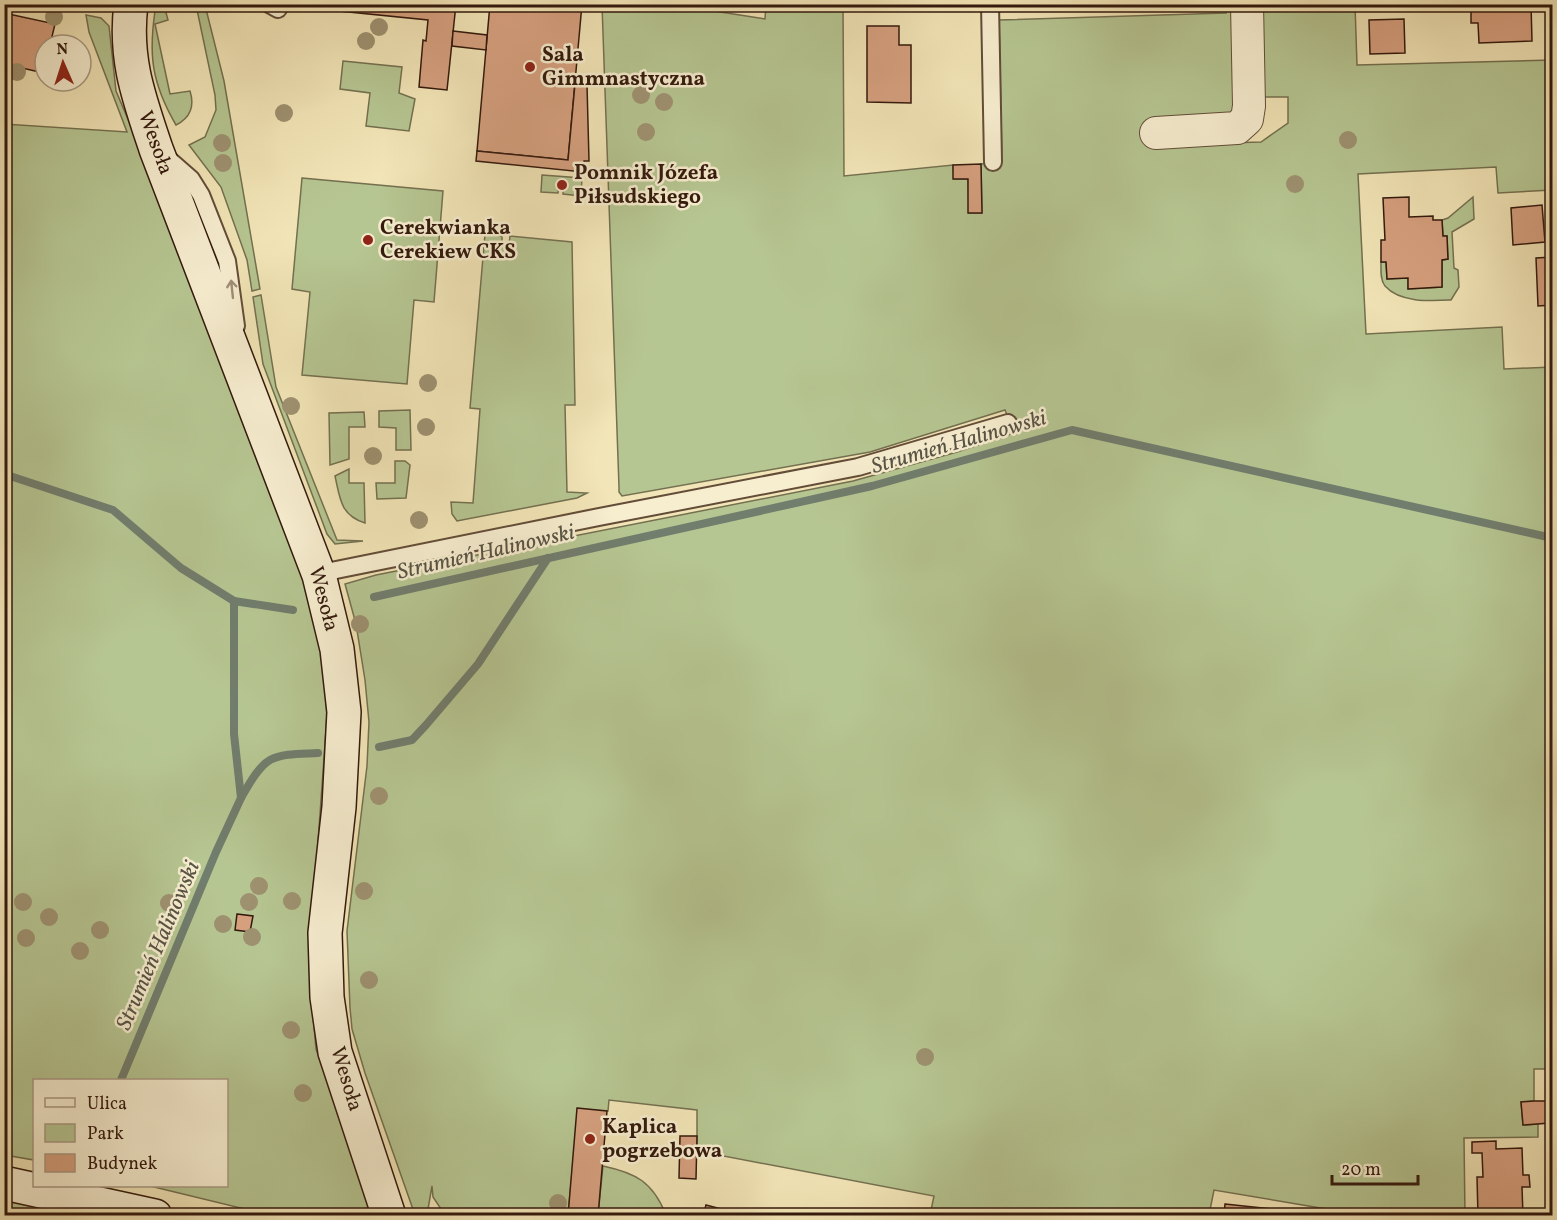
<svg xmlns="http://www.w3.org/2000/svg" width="1557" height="1220" font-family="Vollkorn,serif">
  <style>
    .green { fill: #b6c692; stroke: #747050; stroke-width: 1.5 }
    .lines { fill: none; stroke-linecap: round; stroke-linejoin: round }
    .stream { stroke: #717d6d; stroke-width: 8 }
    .building { fill: #d6a07f; stroke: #33190d; stroke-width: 1.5 }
    .lane-casing { stroke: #634c38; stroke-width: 20 }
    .street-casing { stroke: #634c38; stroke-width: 34 }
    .secondary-casing { stroke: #33190d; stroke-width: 36 }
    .lane { stroke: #f7eed0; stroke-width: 16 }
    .street { stroke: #f7eed0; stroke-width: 32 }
    .secondary { stroke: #f7eed0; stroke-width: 33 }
    .tree { fill: #9e9170 }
    .oneway { stroke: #9f8e78 }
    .poi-dot { fill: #8f2418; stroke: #f7eed0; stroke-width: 2 }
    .labels { text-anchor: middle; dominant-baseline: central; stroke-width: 5; stroke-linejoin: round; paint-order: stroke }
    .poi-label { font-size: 21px; font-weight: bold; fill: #33190d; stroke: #f7eed0; text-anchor: start }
    .street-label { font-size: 21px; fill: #33190d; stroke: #f7eed0 }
    .water-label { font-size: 22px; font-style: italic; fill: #575345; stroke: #f7eed0 }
  </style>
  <rect width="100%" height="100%" fill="#f2e5b7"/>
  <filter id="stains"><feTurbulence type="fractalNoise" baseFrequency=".00333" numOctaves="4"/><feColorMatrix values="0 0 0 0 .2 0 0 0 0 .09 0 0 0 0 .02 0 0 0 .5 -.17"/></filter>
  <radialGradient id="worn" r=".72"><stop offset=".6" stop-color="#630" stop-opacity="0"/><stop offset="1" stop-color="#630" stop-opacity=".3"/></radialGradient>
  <g class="green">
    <path d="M156,5H164L168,20L155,24L170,94L190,91C195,107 190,118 176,125C151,82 148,53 156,5Z"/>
    <path d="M196,5H205L224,81L260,289L252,291L247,260L221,187L189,145L205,137L216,110L215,95Z"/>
    <path d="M602,5H682V6L765,19L766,5H843L844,176L953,165L954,179H968L969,213H982L981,164L1002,162L999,20L1226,13V5H1236L1237,111L1155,145L1261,142L1288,123V97H1262L1261,5H1355L1357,65L1552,60V190L1498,193L1496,167L1358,174L1366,334L1502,327L1504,369L1552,367V1069H1534V1101L1521,1102L1523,1125L1538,1124V1137L1464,1138L1465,1215H1327L1326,1209L1214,1190L1209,1215H930L934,1196L697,1151V1110L609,1100L608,1111L578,1110L568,1215H445L433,1197L432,1186L427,1215H415L365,1073L352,1029L350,1008L347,931L367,766L369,722L365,680L356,624L345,584L376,575L853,481L957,452L1014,433L1005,410L870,452L622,496L619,492V487Z"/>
    <path d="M86,15L101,18L109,26L116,91L133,131L300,569L316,625L324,667L327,716L309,968L316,1049L371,1207L362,1209V1215H269L150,1186H226V1080H34V1160L5,1155L4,124L127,132L89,32Z"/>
    <path d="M343,61L402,67L399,93L415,99L409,131L366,126L370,93L340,89Z"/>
    <path d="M542,175L582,178L581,196L563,194L564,184L559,183L558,193L541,192Z"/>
    <path d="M302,178L443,191L434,302L414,300L407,384L302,375L310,292L292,289Z"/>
    <path d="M1473,197L1474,219L1452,232L1454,268L1458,270L1459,287L1451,300C1431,301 1400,303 1385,286C1380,280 1381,270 1381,262H1386L1387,279L1408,278V289L1442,287V260L1448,259L1447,236H1443L1442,220L1448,218Z"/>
    <path d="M485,234L502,236V244L509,245L510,236L572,242L575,405H565L567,492L587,493L577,498L457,521L452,514L451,502L473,503L480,409L470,408Z"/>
    <path d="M261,295L276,387L337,540L363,541L335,544L327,534L263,364L253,297Z"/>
    <path d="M410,410L411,450H396V428L379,427V411Z"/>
    <path d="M364,412L365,427H349V459L330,465L329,413Z"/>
    <path d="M395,461H405L410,465L406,498L377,499L376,483H395Z"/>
    <path d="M349,469V483H364L365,523C340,515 340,498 335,476Z"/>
    <path d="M603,1166C636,1173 653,1182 666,1215H598Z"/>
    <path d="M4,1195L93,1215H5Z"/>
  </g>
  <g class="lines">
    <g class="stream">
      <path d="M4,474L113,510L181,568L234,601L293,610"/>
      <path d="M374,597L872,486L1072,430L1552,538"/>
      <path d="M379,747L412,740L426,725L478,664L548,558"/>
      <path d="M241,798C248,786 258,767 270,760C283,753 303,754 318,753"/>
      <path d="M121,1080L216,852L241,798L234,734V601"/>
    </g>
  </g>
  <g class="building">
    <path d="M340,4H456L447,90L419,87L423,40L426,41L428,20L339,11Z"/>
    <path d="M490,4H582L568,160L477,151Z"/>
    <path d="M1471,4H1531L1532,41L1479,43L1478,23H1471Z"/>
    <path d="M4,13L55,24L50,45H45L44,73L4,64Z"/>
    <path d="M1404,19L1405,53L1370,54L1369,20Z"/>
    <path d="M867,26H899V45H911V103L867,102Z"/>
    <path d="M453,31L487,35L486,50L452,46Z"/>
    <path d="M575,84L587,85L589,161H584L583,172L476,161L477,151L568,160Z"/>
    <path d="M981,164L982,213H968V179H953V165Z"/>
    <path d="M1409,197V217L1433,216V220H1442L1443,236H1447L1448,259L1442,260V287L1408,289V278L1387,279L1386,262H1381V240H1385L1383,198Z"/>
    <path d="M1542,205L1545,242L1513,245L1511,208Z"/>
    <path d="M1552,257V305L1538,306L1536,258Z"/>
    <path d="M237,914L253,916L250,932L235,930Z"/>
    <path d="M1534,1101H1549L1550,1123L1523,1125L1521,1102Z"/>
    <path d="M577,1108L607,1111L598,1216H568Z"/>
    <path d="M680,1136H697L696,1179L679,1178Z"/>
    <path d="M1496,1141V1149L1522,1148L1523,1175H1529L1530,1187H1522L1523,1216H1478L1477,1177H1483L1482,1153H1472V1142Z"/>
    <path d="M1225,1204L1281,1210L1280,1216H1224Z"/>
    <path d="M706,1205L748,1216H703Z"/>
  </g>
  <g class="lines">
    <defs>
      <g id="lane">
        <path d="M269,4L278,9"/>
        <path d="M990,4L993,162"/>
        <path d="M167,158L191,179L201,195L227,261L236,326"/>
        <path d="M319,575L336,570L599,517L858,467L1008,423"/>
      </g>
      <path id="street" d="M1156,133L1237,128L1247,119L1249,106L1247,4"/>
      <g id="secondary">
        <path d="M131,4C124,59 139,98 156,149L319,575L337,649L344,712L339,807L325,933L327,997L335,1052L389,1216"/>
        <path d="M4,1183L155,1216"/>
      </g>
    </defs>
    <use href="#lane" class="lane-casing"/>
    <use href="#street" class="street-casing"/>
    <use href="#secondary" class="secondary-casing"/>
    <use href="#lane" class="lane"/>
    <use href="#street" class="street"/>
    <use href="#secondary" class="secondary"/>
  </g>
  <g class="tree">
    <circle cx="54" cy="17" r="9"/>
    <circle cx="379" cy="27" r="9"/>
    <circle cx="366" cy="41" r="9"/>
    <circle cx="17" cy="72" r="9"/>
    <circle cx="641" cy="95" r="9"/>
    <circle cx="664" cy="102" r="9"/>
    <circle cx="284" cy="113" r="9"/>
    <circle cx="646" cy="132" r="9"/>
    <circle cx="1348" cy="140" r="9"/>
    <circle cx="222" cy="143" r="9"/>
    <circle cx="223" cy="163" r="9"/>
    <circle cx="1295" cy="184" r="9"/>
    <circle cx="428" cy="383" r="9"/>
    <circle cx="291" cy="406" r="9"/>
    <circle cx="426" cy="427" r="9"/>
    <circle cx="373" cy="456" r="9"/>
    <circle cx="419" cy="520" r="9"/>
    <circle cx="360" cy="624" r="9"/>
    <circle cx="379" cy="796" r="9"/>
    <circle cx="259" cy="886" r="9"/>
    <circle cx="364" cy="891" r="9"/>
    <circle cx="292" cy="901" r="9"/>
    <circle cx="23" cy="902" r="9"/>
    <circle cx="249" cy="902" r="9"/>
    <circle cx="169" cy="903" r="9"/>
    <circle cx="49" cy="917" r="9"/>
    <circle cx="223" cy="924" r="9"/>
    <circle cx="100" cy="930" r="9"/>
    <circle cx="252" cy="937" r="9"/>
    <circle cx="26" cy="938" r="9"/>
    <circle cx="80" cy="951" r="9"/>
    <circle cx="369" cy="980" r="9"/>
    <circle cx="291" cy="1030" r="9"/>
    <circle cx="925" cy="1057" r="9"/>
    <circle cx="303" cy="1093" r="9"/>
    <circle cx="558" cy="1203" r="9"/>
  </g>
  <defs><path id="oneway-shaft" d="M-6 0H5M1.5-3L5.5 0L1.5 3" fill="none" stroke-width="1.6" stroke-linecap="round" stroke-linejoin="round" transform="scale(1.5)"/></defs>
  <use class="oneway" href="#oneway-shaft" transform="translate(232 289) rotate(-96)"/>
  <g class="poi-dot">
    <circle cx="530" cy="67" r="6"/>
    <circle cx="562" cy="185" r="6"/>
    <circle cx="368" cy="240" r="6"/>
    <circle cx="590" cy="1139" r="6"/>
  </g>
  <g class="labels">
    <g class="poi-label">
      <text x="542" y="55">Sala<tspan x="542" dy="24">Gimmnastyczna</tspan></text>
      <text x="574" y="173">Pomnik Józefa<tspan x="574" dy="24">Piłsudskiego</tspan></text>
      <text x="380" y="228">Cerekwianka<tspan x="380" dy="24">Cerekiew CKS</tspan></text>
      <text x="602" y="1127">Kaplica<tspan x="602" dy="24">pogrzebowa</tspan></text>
    </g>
    <g class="street-label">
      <text transform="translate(155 143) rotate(70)">Wesoła</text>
      <text transform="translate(323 599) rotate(75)">Wesoła</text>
      <text transform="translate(346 1079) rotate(73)">Wesoła</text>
    </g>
    <g class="water-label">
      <text transform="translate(959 443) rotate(-16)">Strumień Halinowski</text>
      <text transform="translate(486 553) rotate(-13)">Strumień Halinowski</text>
      <text transform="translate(159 946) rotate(-67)">Strumień Halinowski</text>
    </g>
  </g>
  <rect width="1557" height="1220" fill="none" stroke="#f2e5b7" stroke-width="24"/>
  <rect x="6" y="6" width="1545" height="1208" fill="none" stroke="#33190d" stroke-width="3"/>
  <rect x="12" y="12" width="1533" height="1196" fill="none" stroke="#33190d" stroke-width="1.5"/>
  <rect x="33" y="1079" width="195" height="108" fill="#f7eed0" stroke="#a99982" stroke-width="1.5"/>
  <rect x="45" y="1098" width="30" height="9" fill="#f7eed0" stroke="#a99982" stroke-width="1.5"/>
  <text x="87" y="1109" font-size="18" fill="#33190d">Ulica</text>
  <rect x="45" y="1124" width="30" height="18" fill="#b6c692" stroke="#a99982" stroke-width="1.5"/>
  <text x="87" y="1139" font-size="18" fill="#33190d">Park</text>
  <rect x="45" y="1154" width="30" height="18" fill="#d6a07f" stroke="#a99982" stroke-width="1.5"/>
  <text x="87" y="1169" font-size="18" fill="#33190d">Budynek</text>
  <g transform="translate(63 63) rotate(357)"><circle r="28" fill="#f7eed0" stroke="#a99982" stroke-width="1.5"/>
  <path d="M0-4.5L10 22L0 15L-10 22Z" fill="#8f2418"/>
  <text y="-9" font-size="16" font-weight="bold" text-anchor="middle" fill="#33190d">N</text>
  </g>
  <path d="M1332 1175v9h86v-9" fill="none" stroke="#33190d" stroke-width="3"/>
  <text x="1341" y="1175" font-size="18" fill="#33190d" stroke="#f7eed0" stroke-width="4.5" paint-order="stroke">20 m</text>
  <rect width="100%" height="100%" filter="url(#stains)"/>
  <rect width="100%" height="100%" fill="url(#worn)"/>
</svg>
